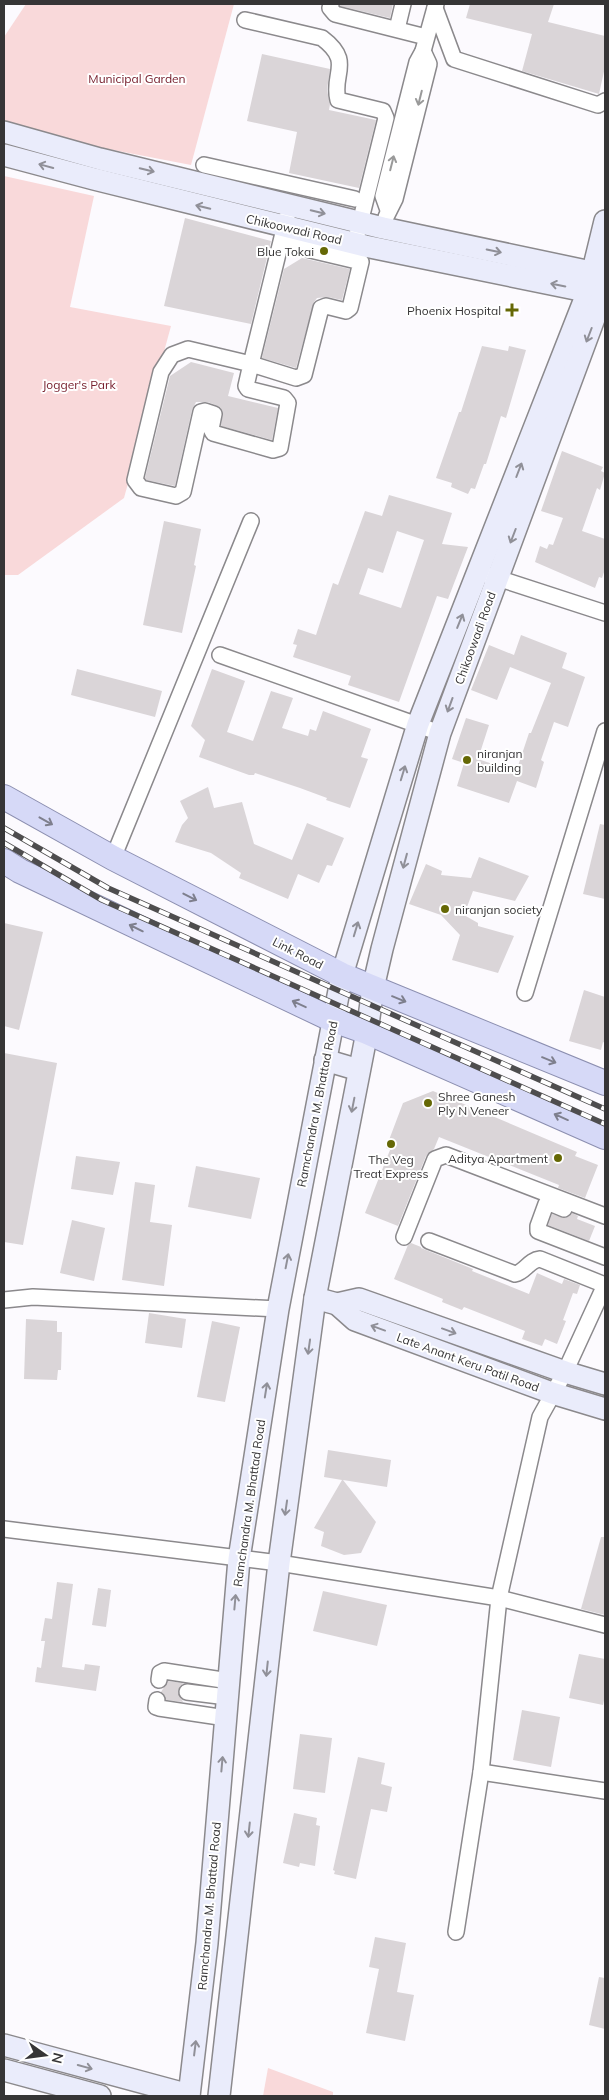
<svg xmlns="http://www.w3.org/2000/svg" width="609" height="2100" font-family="Mulish,sans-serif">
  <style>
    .green { fill: #f9d9da }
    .building { fill: #dad5d8; fill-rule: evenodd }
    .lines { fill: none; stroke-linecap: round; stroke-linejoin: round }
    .street-casing { stroke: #8b898c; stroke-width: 18 }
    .secondary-casing { stroke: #8b898c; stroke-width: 24 }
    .primary-casing { stroke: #8c8fb0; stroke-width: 26 }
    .street { stroke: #fff; stroke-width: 15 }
    .secondary { stroke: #eaecfb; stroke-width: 21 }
    .primary { stroke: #d6d9f7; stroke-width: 24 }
    .rail-casing { stroke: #4e4d4e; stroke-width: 5.5 }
    .rail { stroke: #fff; stroke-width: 4; stroke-dasharray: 11; stroke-linecap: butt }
    .oneway { stroke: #9a9a9a }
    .oneway2 { stroke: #909098 }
    .oneway3 { stroke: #7e7f8d }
    .poi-dot { fill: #656805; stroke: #fff; stroke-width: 2 }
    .labels { text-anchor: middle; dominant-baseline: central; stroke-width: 4; stroke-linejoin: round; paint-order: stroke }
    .park-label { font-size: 12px; fill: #77202e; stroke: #fff }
    .street-label { font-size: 12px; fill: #363536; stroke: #fff }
    .poi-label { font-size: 12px; fill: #363536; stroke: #fff; text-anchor: end }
  </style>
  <rect width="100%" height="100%" fill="#fcfafe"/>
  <g class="green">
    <path d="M26,4H234L191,165L4,129V37Z"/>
    <path d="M4,176L94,196L70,307L171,326L124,498L18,575H4Z"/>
    <path d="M268,2068L333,2092V2096H263Z"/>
  </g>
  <g class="building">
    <path d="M340,4H393L390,18L340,6Z"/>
    <path d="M470,4H554L548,22L605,36V67L599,94L522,71L532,34L466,18Z"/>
    <path d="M262,54L330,69L327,90L330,104L329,110L376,120L359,188L289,173L297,132L247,121Z"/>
    <path d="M185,218L271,241L251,324L164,306Z"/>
    <path d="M302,258L350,269L342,300L328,297L317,298L314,302L296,368L262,358L284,269Z"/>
    <path d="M482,346L508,351L509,346L526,350L506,418L501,416L486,464H484L475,489L471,488L468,494L451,487L452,483L436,478L459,412H461Z"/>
    <path d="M191,362L234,373L228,396L278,408L272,440L221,426L223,412L220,407L208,402H196L192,410L175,486L146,480L145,478L170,376Z"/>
    <path d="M562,451L603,467L601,471L605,473L600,490L597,488L582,531L605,539V569L602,578L599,577L595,588L535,562L540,546L547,549L549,544L553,545L563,518L541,511Z"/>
    <path d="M389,495L452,513L442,544L468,547L448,599L437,596L399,702L348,685L351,676L293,657L297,645L293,644L298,629L316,635L333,583L338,585L365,511L382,516ZM397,531L424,540L401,608L359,594L368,568L383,573Z"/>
    <path d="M164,521L201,529L194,565L196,566L182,633L143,625Z"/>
    <path d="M521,635L567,653L562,668L585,677L568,727L554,722L541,760L544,762L536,788L517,781L509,803L457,786L464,763L452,759L466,718L489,725L478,759L516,772L529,733H531L551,683L510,667L497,700L471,690L489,645L514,655Z"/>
    <path d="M77,669L162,691L155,717L71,695Z"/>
    <path d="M212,669L245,681L227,732L253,741L271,691L293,698L282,728L308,736L310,729L316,731L323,711L371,729L361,757L368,759L350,808L326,800L327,798L300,788L255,773L254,775H249L199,757L205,740L191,726Z"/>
    <path d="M208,787L214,808L242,802L254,844L292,860L307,823L344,838L332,866L327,865L319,883L298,874L288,899L239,878L241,873L211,853L175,842L182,825L188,818L180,801Z"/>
    <path d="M600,824L605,825V899L583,894Z"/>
    <path d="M479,857L529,876L515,901L473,891L464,915L478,923V926L514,936L498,973L452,960L460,935L441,915L409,904L426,864L442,871L441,875L471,878Z"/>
    <path d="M4,923L43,932L19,1030L4,1026Z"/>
    <path d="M584,990L605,997V1043L603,1042L601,1050L569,1041Z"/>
    <path d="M4,1053L57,1063L23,1245L4,1242Z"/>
    <path d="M433,1091L577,1152L575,1156L598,1165L585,1198L558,1188L559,1185L439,1137L434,1149L426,1156L398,1226L365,1213L390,1150L386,1148L403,1103Z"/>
    <path d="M76,1156L120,1162L113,1195L71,1189Z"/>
    <path d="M196,1166L260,1178L251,1219L188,1207Z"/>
    <path d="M135,1182L155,1185L150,1222L172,1225L164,1286L122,1280Z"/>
    <path d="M572,1213L578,1216L577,1219L595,1226L589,1241L548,1225L552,1214L565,1218Z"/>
    <path d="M72,1220L105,1228L94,1281L60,1273Z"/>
    <path d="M411,1243L421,1247V1248L473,1269L472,1271L529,1294L537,1273L562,1284L564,1279L580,1285L577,1294L573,1293L563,1320L566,1321L557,1344L545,1339L542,1346L522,1339L525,1331L464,1307L462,1310L442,1302L443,1299L394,1279L408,1245Z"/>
    <path d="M149,1313L186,1319L182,1348L145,1343Z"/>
    <path d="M26,1319L57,1321V1332H62L61,1370H58L57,1380L24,1379Z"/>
    <path d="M212,1321L240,1327L225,1402L197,1397Z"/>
    <path d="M328,1450L391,1460L387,1487L343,1480L376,1522L361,1553L344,1555L321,1546L324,1532L314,1528L342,1480L324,1477Z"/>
    <path d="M601,1537H605V1615L581,1609Z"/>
    <path d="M57,1582L73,1584L62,1667L84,1670L85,1664L100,1666L96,1691L35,1682L37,1667L41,1668L45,1641H41L45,1618L52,1619Z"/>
    <path d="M98,1588L111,1590L106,1627L92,1625Z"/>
    <path d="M323,1591L387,1605L377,1646L313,1631Z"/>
    <path d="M579,1654L605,1659V1696L603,1705L569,1698Z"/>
    <path d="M168,1681L183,1683L178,1691L183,1702L166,1700L161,1692Z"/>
    <path d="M522,1710L560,1717L551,1767L513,1760Z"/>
    <path d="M300,1734L332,1738L325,1793L293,1789Z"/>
    <path d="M358,1757L385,1763L381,1784L392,1787L387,1812L371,1809L356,1879L334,1874L335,1871L333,1870Z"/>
    <path d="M294,1813L317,1818L316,1825L320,1826L315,1866L300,1863L299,1867L283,1863Z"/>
    <path d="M375,1937L406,1943L397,1992L414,1995L405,2041L366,2033L379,1969L369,1967Z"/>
    <path d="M599,1977L605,1978V2029L589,2025Z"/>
  </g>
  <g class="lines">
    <defs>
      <g id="street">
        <path d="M331,4L330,8L335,14L426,37"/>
        <path d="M435,8L454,59L598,105L605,101"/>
        <path d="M245,20L322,38C354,62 331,74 338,100L383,111L386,118L355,243"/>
        <path d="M397,29L403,4"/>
        <path d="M204,165L355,199"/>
        <path d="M388,210L383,196L417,62L423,51L436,4"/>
        <path d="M386,217L395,199L429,64L423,51"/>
        <path d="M281,243L361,262L350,308L346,311L326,306L321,308L304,375L296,378L251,364L246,386L248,389L284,398L288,403L280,448L273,450L213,433L211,429L214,414L205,411L201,412L183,492L176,496L141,488L135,480L161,372L172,355L188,349L251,364L287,217"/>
        <path d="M488,575L605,613"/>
        <path d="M220,655L440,733"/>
        <path d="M113,858L251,521"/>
        <path d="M525,993L605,731"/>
        <path d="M564,1209L552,1204H546L538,1226V1231L605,1257"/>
        <path d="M404,1237L435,1159L446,1155L605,1216"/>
        <path d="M429,1241L515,1274C525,1272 529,1260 540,1259L605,1285"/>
        <path d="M4,1300L33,1297L278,1309"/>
        <path d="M4,1529L279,1563L499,1598L605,1625"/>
        <path d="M159,1680L160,1673L164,1671L229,1681"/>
        <path d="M187,1692L227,1697"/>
        <path d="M157,1700L156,1707L159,1708L226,1718"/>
        <path d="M481,1772L605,1791"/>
        <path d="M456,1932L481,1772L499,1598L540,1417L565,1372L605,1285"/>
      </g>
      <g id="secondary">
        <path d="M4,132L100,159L383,228L605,275"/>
        <path d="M4,155L94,179L365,246L600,294"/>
        <path d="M325,1060L359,1070"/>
        <path d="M315,1298L337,1304L355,1320L552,1393L605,1409"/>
        <path d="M337,1304L359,1299L565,1372L605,1384"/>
        <path d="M4,2045L189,2095"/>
        <path d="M4,2070L100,2096"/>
        <path d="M189,2096L207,1943L239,1559L278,1309L342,975L418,724L588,291L605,221"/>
        <path d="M219,2096L279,1563L315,1298L367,1032L373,988L382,949L440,733L605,289"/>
      </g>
      <g id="primary">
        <path d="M4,797L113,858L342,975L605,1083"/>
        <path d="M4,861L20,871L333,1020L367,1032L605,1137"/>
      </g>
    </defs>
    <use href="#street" class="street-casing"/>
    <use href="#secondary" class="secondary-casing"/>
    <use href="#primary" class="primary-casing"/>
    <use href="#street" class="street"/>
    <use href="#secondary" class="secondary"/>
    <use href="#primary" class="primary"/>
    <defs>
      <g id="rail">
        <path d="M4,828L108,888L605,1109"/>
        <path d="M4,843L102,900L605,1124"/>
      </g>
    </defs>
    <use href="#rail" class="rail-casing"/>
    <use href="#rail" class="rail"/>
  </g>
  <defs><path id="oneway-shaft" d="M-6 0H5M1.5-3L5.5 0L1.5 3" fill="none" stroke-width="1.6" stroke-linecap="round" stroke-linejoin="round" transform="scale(1.25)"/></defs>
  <g class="oneway">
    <use href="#oneway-shaft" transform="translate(420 98) rotate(104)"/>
    <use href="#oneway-shaft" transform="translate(392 163) rotate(-76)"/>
  </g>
  <g class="oneway2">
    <use href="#oneway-shaft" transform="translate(46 166) rotate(-165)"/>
    <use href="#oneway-shaft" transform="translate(147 170) rotate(14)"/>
    <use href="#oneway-shaft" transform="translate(203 207) rotate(-166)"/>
    <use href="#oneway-shaft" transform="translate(318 212) rotate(14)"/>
    <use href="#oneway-shaft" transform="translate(494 251) rotate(12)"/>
    <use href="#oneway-shaft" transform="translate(558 285) rotate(-169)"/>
    <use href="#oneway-shaft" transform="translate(589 335) rotate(111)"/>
    <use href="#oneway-shaft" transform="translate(519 470) rotate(-69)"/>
    <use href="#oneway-shaft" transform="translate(513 536) rotate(111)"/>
    <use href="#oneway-shaft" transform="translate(460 621) rotate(-68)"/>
    <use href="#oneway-shaft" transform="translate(450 705) rotate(110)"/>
    <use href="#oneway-shaft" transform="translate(403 773) rotate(-73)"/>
    <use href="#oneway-shaft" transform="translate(405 861) rotate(105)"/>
    <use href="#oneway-shaft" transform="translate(356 929) rotate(-73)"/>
    <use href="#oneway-shaft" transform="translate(353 1105) rotate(101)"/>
    <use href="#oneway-shaft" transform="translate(287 1261) rotate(-79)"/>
    <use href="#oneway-shaft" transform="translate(378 1328) rotate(-160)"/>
    <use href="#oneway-shaft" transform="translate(449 1331) rotate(20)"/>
    <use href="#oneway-shaft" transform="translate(309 1347) rotate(98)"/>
    <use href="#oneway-shaft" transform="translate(266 1390) rotate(-81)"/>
    <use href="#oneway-shaft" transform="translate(286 1508) rotate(98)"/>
    <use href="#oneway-shaft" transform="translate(235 1602) rotate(-85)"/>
    <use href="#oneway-shaft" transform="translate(267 1669) rotate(96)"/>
    <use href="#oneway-shaft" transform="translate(222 1764) rotate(-85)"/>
    <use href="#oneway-shaft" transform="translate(249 1830) rotate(96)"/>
    <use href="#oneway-shaft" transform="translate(195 2048) rotate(-83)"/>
    <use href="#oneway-shaft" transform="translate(85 2067) rotate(15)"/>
  </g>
  <g class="oneway3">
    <use href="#oneway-shaft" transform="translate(46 821) rotate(29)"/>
    <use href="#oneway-shaft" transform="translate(190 897) rotate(27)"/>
    <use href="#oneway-shaft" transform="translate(136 928) rotate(-154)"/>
    <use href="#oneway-shaft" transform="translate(399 999) rotate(22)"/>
    <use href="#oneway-shaft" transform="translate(299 1004) rotate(-155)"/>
    <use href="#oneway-shaft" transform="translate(549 1060) rotate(22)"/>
    <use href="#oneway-shaft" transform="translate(561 1117) rotate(-156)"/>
  </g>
  <g class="poi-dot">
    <circle cx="324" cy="251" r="5"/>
    <path d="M509.5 302.5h5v5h5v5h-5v5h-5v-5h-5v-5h5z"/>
    <circle cx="467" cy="760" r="5"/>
    <circle cx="445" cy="909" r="5"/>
    <circle cx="428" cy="1103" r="5"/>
    <circle cx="391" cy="1144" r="5"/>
    <circle cx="558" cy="1158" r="5"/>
  </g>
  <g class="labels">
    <g class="park-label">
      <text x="137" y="78">Municipal Garden</text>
      <text x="79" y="384">Jogger's Park</text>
    </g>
    <g class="street-label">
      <text transform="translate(294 229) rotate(13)">Chikoowadi Road</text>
      <text transform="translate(475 638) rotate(-70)">Chikoowadi Road</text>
      <text transform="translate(298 953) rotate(27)">Link Road</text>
      <text transform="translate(317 1104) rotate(-79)">Ramchandra M. Bhattad Road</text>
      <text transform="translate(468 1362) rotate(20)">Late Anant Keru Patil Road</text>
      <text transform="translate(249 1503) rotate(-82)">Ramchandra M. Bhattad Road</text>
      <text transform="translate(209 1906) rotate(-85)">Ramchandra M. Bhattad Road</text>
    </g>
    <g class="poi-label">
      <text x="314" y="251">Blue Tokai</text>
      <text x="501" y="310">Phoenix Hospital</text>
      <text x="477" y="753" text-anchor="start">niranjan<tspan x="477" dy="14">building</tspan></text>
      <text x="455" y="909" text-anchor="start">niranjan society</text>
      <text x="438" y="1096" text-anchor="start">Shree Ganesh<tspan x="438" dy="14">Ply N Veneer</tspan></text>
      <text x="548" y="1158">Aditya Apartment</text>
      <text x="391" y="1159" text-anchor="middle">The Veg<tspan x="391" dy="14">Treat Express</tspan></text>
    </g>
  </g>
  <rect width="609" height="2100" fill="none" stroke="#363536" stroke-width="10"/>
  <g transform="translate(45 2055) rotate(104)" stroke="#ffffff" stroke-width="4" paint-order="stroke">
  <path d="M0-4L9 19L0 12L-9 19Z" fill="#363536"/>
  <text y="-8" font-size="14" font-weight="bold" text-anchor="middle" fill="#363536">N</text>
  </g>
</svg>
